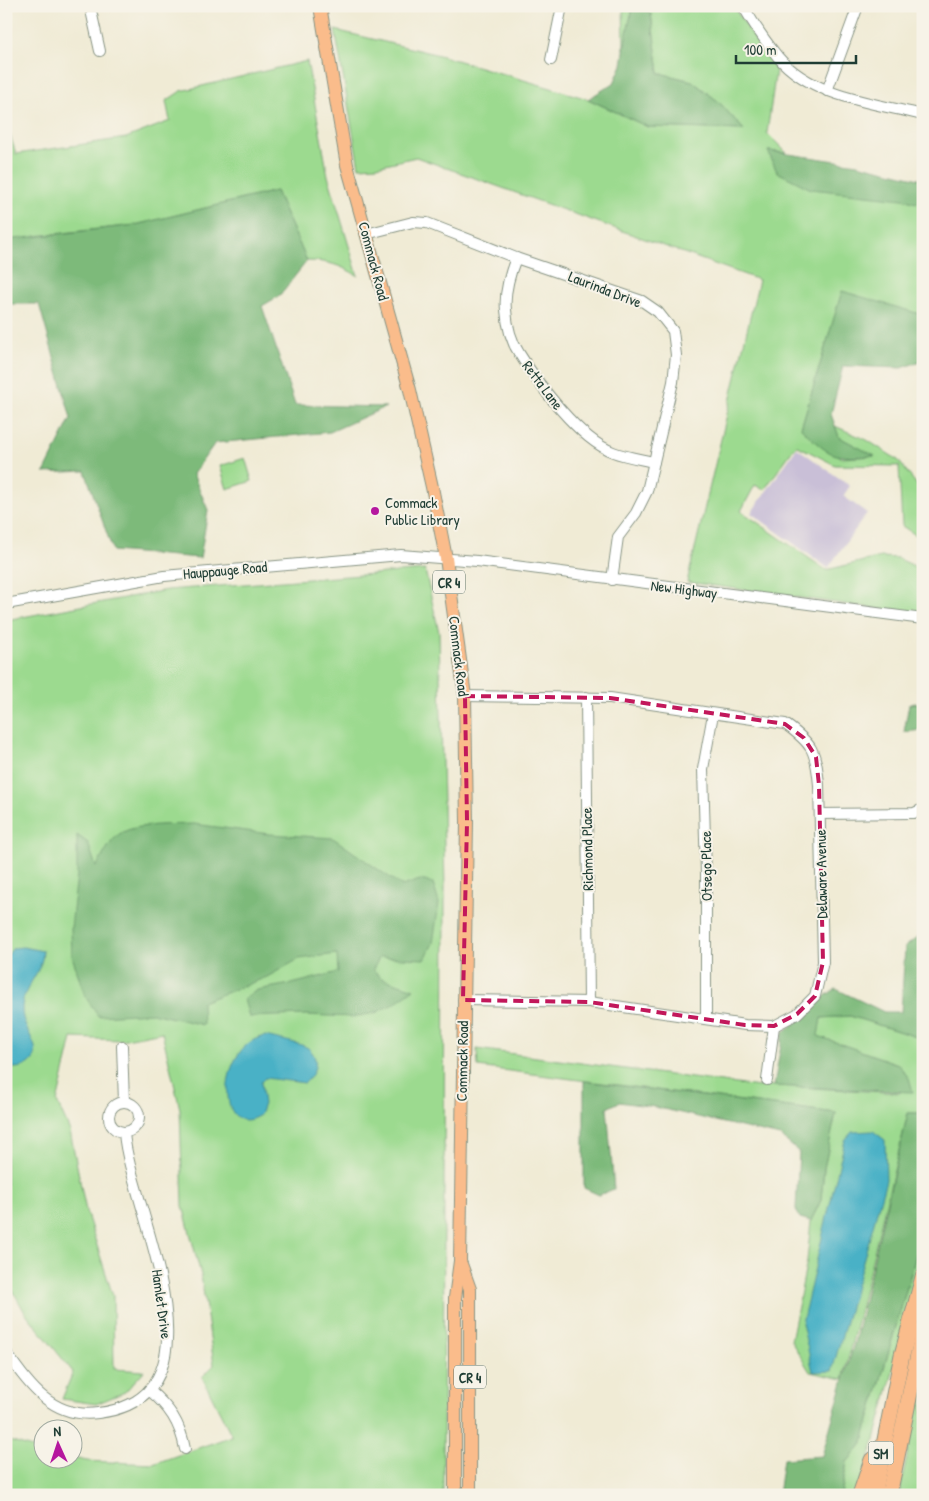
<svg xmlns="http://www.w3.org/2000/svg" width="929" height="1501" font-family="'Patrick Hand',sans-serif">
  <style>
    .industrial { fill: #c9bfd7 }
    .green { fill: #9cda8f; stroke: #5e8c62 }
    .forest { fill: #7dba7a; stroke: #4e7c57 }
    .water { fill: #48b1c6; stroke: #34777d }
    .lines { fill: none; stroke-linecap: round; stroke-linejoin: round }
    .minor-casing { stroke: #889484; stroke-width: 12 }
    .major-casing { stroke: #889484; stroke-width: 14 }
    .highway-casing { stroke: #889484; stroke-width: 17 }
    .minor { stroke: #fff; stroke-width: 10 }
    .major { stroke: #fabc8b; stroke-width: 12 }
    .highway { stroke: #fabc8b; stroke-width: 15 }
    .marked { fill: none; stroke: #c2185b; stroke-width: 4; stroke-dasharray: 10 6; stroke-linejoin: round }
    .poi-dot { fill: #b5179e; stroke: #f7f3e8; stroke-width: 2 }
    .labels { text-anchor: middle; dominant-baseline: central; stroke-width: 4; stroke-linejoin: round; paint-order: stroke }
    .shield { fill: #f7f3e8; stroke: #60746a; stroke-width: 1 }
    .shield-label { font-size: 14px; font-weight: bold; fill: #1f3d34 }
    .street-label { font-size: 15px; fill: #1f3d34; stroke: #f7f3e8 }
    .poi-label { font-size: 15px; fill: #1f3d34; stroke: #f7f3e8; text-anchor: start }
  </style>
  <rect width="100%" height="100%" fill="#f7f3e8"/>
  <filter id="ink" filterUnits="userSpaceOnUse"><feTurbulence type="fractalNoise" baseFrequency=".02" numOctaves="2"/><feDisplacementMap in="SourceGraphic" scale="10" xChannelSelector="R" yChannelSelector="G"/><feConvolveMatrix kernelMatrix="1 2 1 2 8 2 1 2 1" color-interpolation-filters="sRGB"/></filter>
  <filter id="wash" filterUnits="userSpaceOnUse"><feTurbulence type="fractalNoise" baseFrequency=".0096" numOctaves="4" result="noise"/><feDisplacementMap in="SourceGraphic" scale="20" xChannelSelector="R" yChannelSelector="G"/><feGaussianBlur stdDeviation="1.12" result="paint"/><feColorMatrix in="noise" values="0 0 0 0 0 0 0 0 0 0 0 0 0 0 0 0 0 1.4 0 .05"/><feComposite in="paint" operator="in"/></filter>
  <g filter="url(#wash)">
    <rect width="100%" height="100%" fill="#f0ebd5"/>
    <path class="industrial" d="M797,448L850,486L843,496L867,513L828,568L751,513Z"/>
    <g class="green">
      <path d="M623,6H633L624,49Z"/>
      <path d="M642,6H733L776,70L767,133L787,153L768,151L923,205V315L842,292L801,428L842,458L874,456L839,437L835,426L867,440L898,460L923,493V540L902,526L899,466L835,465L798,446L795,447L764,490L755,485L741,511L826,570L881,557L897,558L923,570V615L687,582L759,280L416,157L377,166L359,167L335,30L439,55L588,99L648,127L744,130L719,102L692,81L659,73L651,14Z"/>
      <path d="M307,61L328,176L358,276C340,265 328,261 307,261L276,191L135,225L35,236L6,260V122L16,154L126,138L170,121L166,101L181,91Z"/>
      <path d="M245,458L252,481L227,489L220,466Z"/>
      <path d="M425,570L439,632L445,889L443,1495H6V1440L42,1451V1458H73L87,1461L153,1464L232,1436L202,1377L214,1365L201,1275L183,1206L180,1109L162,1032L121,1040L72,1038L57,1102L70,1131L86,1211L113,1296L114,1369L144,1371L125,1392L96,1404L62,1399L73,1372L24,1311L6,1278V620L167,590Z"/>
      <path d="M850,1016L923,1039V1087L921,1091L923,1092V1113H908L843,1379L810,1372L791,1341L807,1261L811,1221L821,1200L824,1168L836,1113L478,1067L477,1049L759,1087V1085L900,1093L898,1064L817,1036L821,1018Z"/>
      <path d="M923,1231V1259L873,1447L856,1495H841L847,1462L862,1445Z"/>
      <path d="M923,1377L921,1495H899Z"/>
    </g>
    <g class="forest">
      <path d="M633,6H642L651,14L659,73L692,81L719,102L744,130L648,127L588,99L614,83L622,65L626,37Z"/>
      <path d="M768,151L857,164L923,180V205L903,199L811,189L777,172Z"/>
      <path d="M276,191L307,261L279,296L262,306L295,405L386,407L330,432L215,443L193,474L208,510L200,558L113,551L85,471L44,473L71,418L39,304H6V240L135,225Z"/>
      <path d="M842,291L923,315V360L902,368L843,366L831,414L839,437L875,456C833,458 831,458 801,428Z"/>
      <path d="M923,702V730L904,732L909,704Z"/>
      <path d="M194,824L269,834L333,838L402,886L420,880L433,883L439,903L433,943L425,959L380,957L373,969L381,978L414,989L394,1004L375,1013L353,1017L306,1015L249,1017L244,999L257,990L296,983L338,972L337,954L299,959L267,977L202,1002L203,1025L152,1013L98,1016L85,996L72,956L71,928L77,875V835L88,843L96,867C103,857 110,839 121,833C138,823 174,825 194,824Z"/>
      <path d="M923,929V1039L850,1016L821,1018L818,1036L898,1064L909,1078L913,1092L774,1086L783,1032C802,1019 817,999 836,989L884,1012H901L905,947L918,937Z"/>
      <path d="M584,1081L836,1113L824,1168L821,1200L811,1221L800,1218L796,1209L799,1152L780,1136L655,1107L619,1102L607,1108L614,1189L599,1195L584,1188Z"/>
      <path d="M908,1113H923V1231L862,1445L847,1462L841,1495H778L783,1459L822,1456L855,1340Z"/>
    </g>
    <g class="water">
      <path d="M23,947L43,951C43,970 28,982 23,1000C19,1019 28,1029 34,1044C41,1063 21,1071 6,1067V957L13,948Z"/>
      <path d="M266,1036C275,1039 301,1043 308,1048C321,1059 315,1074 305,1083L265,1078L261,1082L264,1104L260,1115C216,1143 216,1043 266,1036Z"/>
      <path d="M873,1131L885,1140L886,1180L832,1371L813,1372L802,1323L845,1140L852,1132Z"/>
    </g>
  </g>
  <g filter="url(#ink)">
    <g class="lines">
      <defs>
        <g id="minor">
          <path d="M90,6L100,51"/>
          <path d="M743,6C753,23 765,41 778,57C812,97 874,103 923,115"/>
          <path d="M551,60L562,6"/>
          <path d="M827,91L858,6"/>
          <path d="M366,234L413,222L427,223L516,258L642,301L658,312L673,331L676,355L673,382L647,491L636,513L618,537L612,580"/>
          <path d="M516,258C510,273 504,292 506,310C507,324 511,341 519,353C538,384 579,439 613,452C626,457 641,459 654,462"/>
          <path d="M6,604L164,576L401,555L477,561L923,619"/>
          <path d="M586,697L589,1002"/>
          <path d="M820,814L914,813L923,809"/>
          <path d="M463,1000L589,1002L745,1025L774,1026L797,1014L815,996L823,962L819,785C816,751 813,744 785,724L610,698L465,696"/>
          <path d="M706,1019V874L703,769L713,714"/>
          <path d="M122,1046L124,1102"/>
          <path d="M767,1080L774,1026"/>
          <circle cx="124" cy="1117" r="15"/>
          <path d="M6,1352C28,1385 53,1419 98,1413C233,1397 130,1208 124,1133"/>
          <path d="M149,1390C169,1407 180,1422 185,1449"/>
        </g>
        <g id="major">
          <path d="M320,6L347,165L410,390L432,487L446,558L465,696L467,822L460,1261L455,1298V1495"/>
          <path d="M461,1264L470,1289V1495"/>
        </g>
        <g id="highway">
          <path d="M860,1495L872,1460"/>
          <path d="M874,1495L902,1355L923,1277"/>
          <path d="M889,1495L923,1330"/>
        </g>
      </defs>
      <use href="#minor" class="minor-casing"/>
      <use href="#major" class="major-casing"/>
      <use href="#highway" class="highway-casing"/>
      <use href="#minor" class="minor"/>
      <use href="#major" class="major"/>
      <use href="#highway" class="highway"/>
    </g>
  </g>
  <path class="marked" d="M465,696L610,698L785,724L804,738L816,757L819,785L823,962L815,996L797,1014L774,1026L745,1025L589,1002L463,1000L467,822Z"/>
  <circle class="poi-dot" cx="375" cy="511" r="5"/>
  <g class="labels">
    <g class="shield">
      <rect x="433" y="570.5" width="32" height="23" rx="4"/>
      <rect x="454" y="1365.5" width="32" height="23" rx="4"/>
      <rect x="868.5" y="1441.5" width="25" height="23" rx="4"/>
    </g>
    <g class="shield-label">
      <text x="449" y="582">CR 4</text>
      <text x="470" y="1377">CR 4</text>
      <text x="881" y="1453">SM</text>
    </g>
    <g class="street-label">
      <text transform="translate(374 261) rotate(75)">Commack Road</text>
      <text transform="translate(605 289) rotate(21)">Laurinda Drive</text>
      <text transform="translate(543 385) rotate(53)">Retta Lane</text>
      <text transform="translate(225 570) rotate(-5)">Hauppauge Road</text>
      <text transform="translate(684 589) rotate(7)">New Highway</text>
      <text transform="translate(459 656) rotate(83)">Commack Road</text>
      <text transform="translate(587 849) rotate(-91)">Richmond Place</text>
      <text transform="translate(706 866) rotate(-91)">Otsego Place</text>
      <text transform="translate(821 874) rotate(-91)">Delaware Avenue</text>
      <text transform="translate(462 1061) rotate(-89)">Commack Road</text>
      <text transform="translate(162 1304) rotate(82)">Hamlet Drive</text>
    </g>
    <g class="poi-label">
      <text x="385" y="502">Commack<tspan x="385" dy="17">Public Library</tspan></text>
    </g>
  </g>
  <rect width="929" height="1501" fill="none" stroke="#f7f3e8" stroke-width="25"/>
  <g transform="translate(58 1444) rotate(357)"><circle r="24" fill="#f7f3e8" stroke="#a1aaa0"/>
  <path d="M0-4L9 19L0 12L-9 19Z" fill="#b5179e"/>
  <text y="-8" font-size="14" font-weight="bold" text-anchor="middle" fill="#1f3d34">N</text>
  </g>
  <path d="M736 55v8h120v-8" fill="none" stroke="#1f3d34" stroke-width="2.5"/>
  <text x="744" y="55" font-size="15" fill="#1f3d34" stroke="#f7f3e8" stroke-width="4" paint-order="stroke">100 m</text>
</svg>
